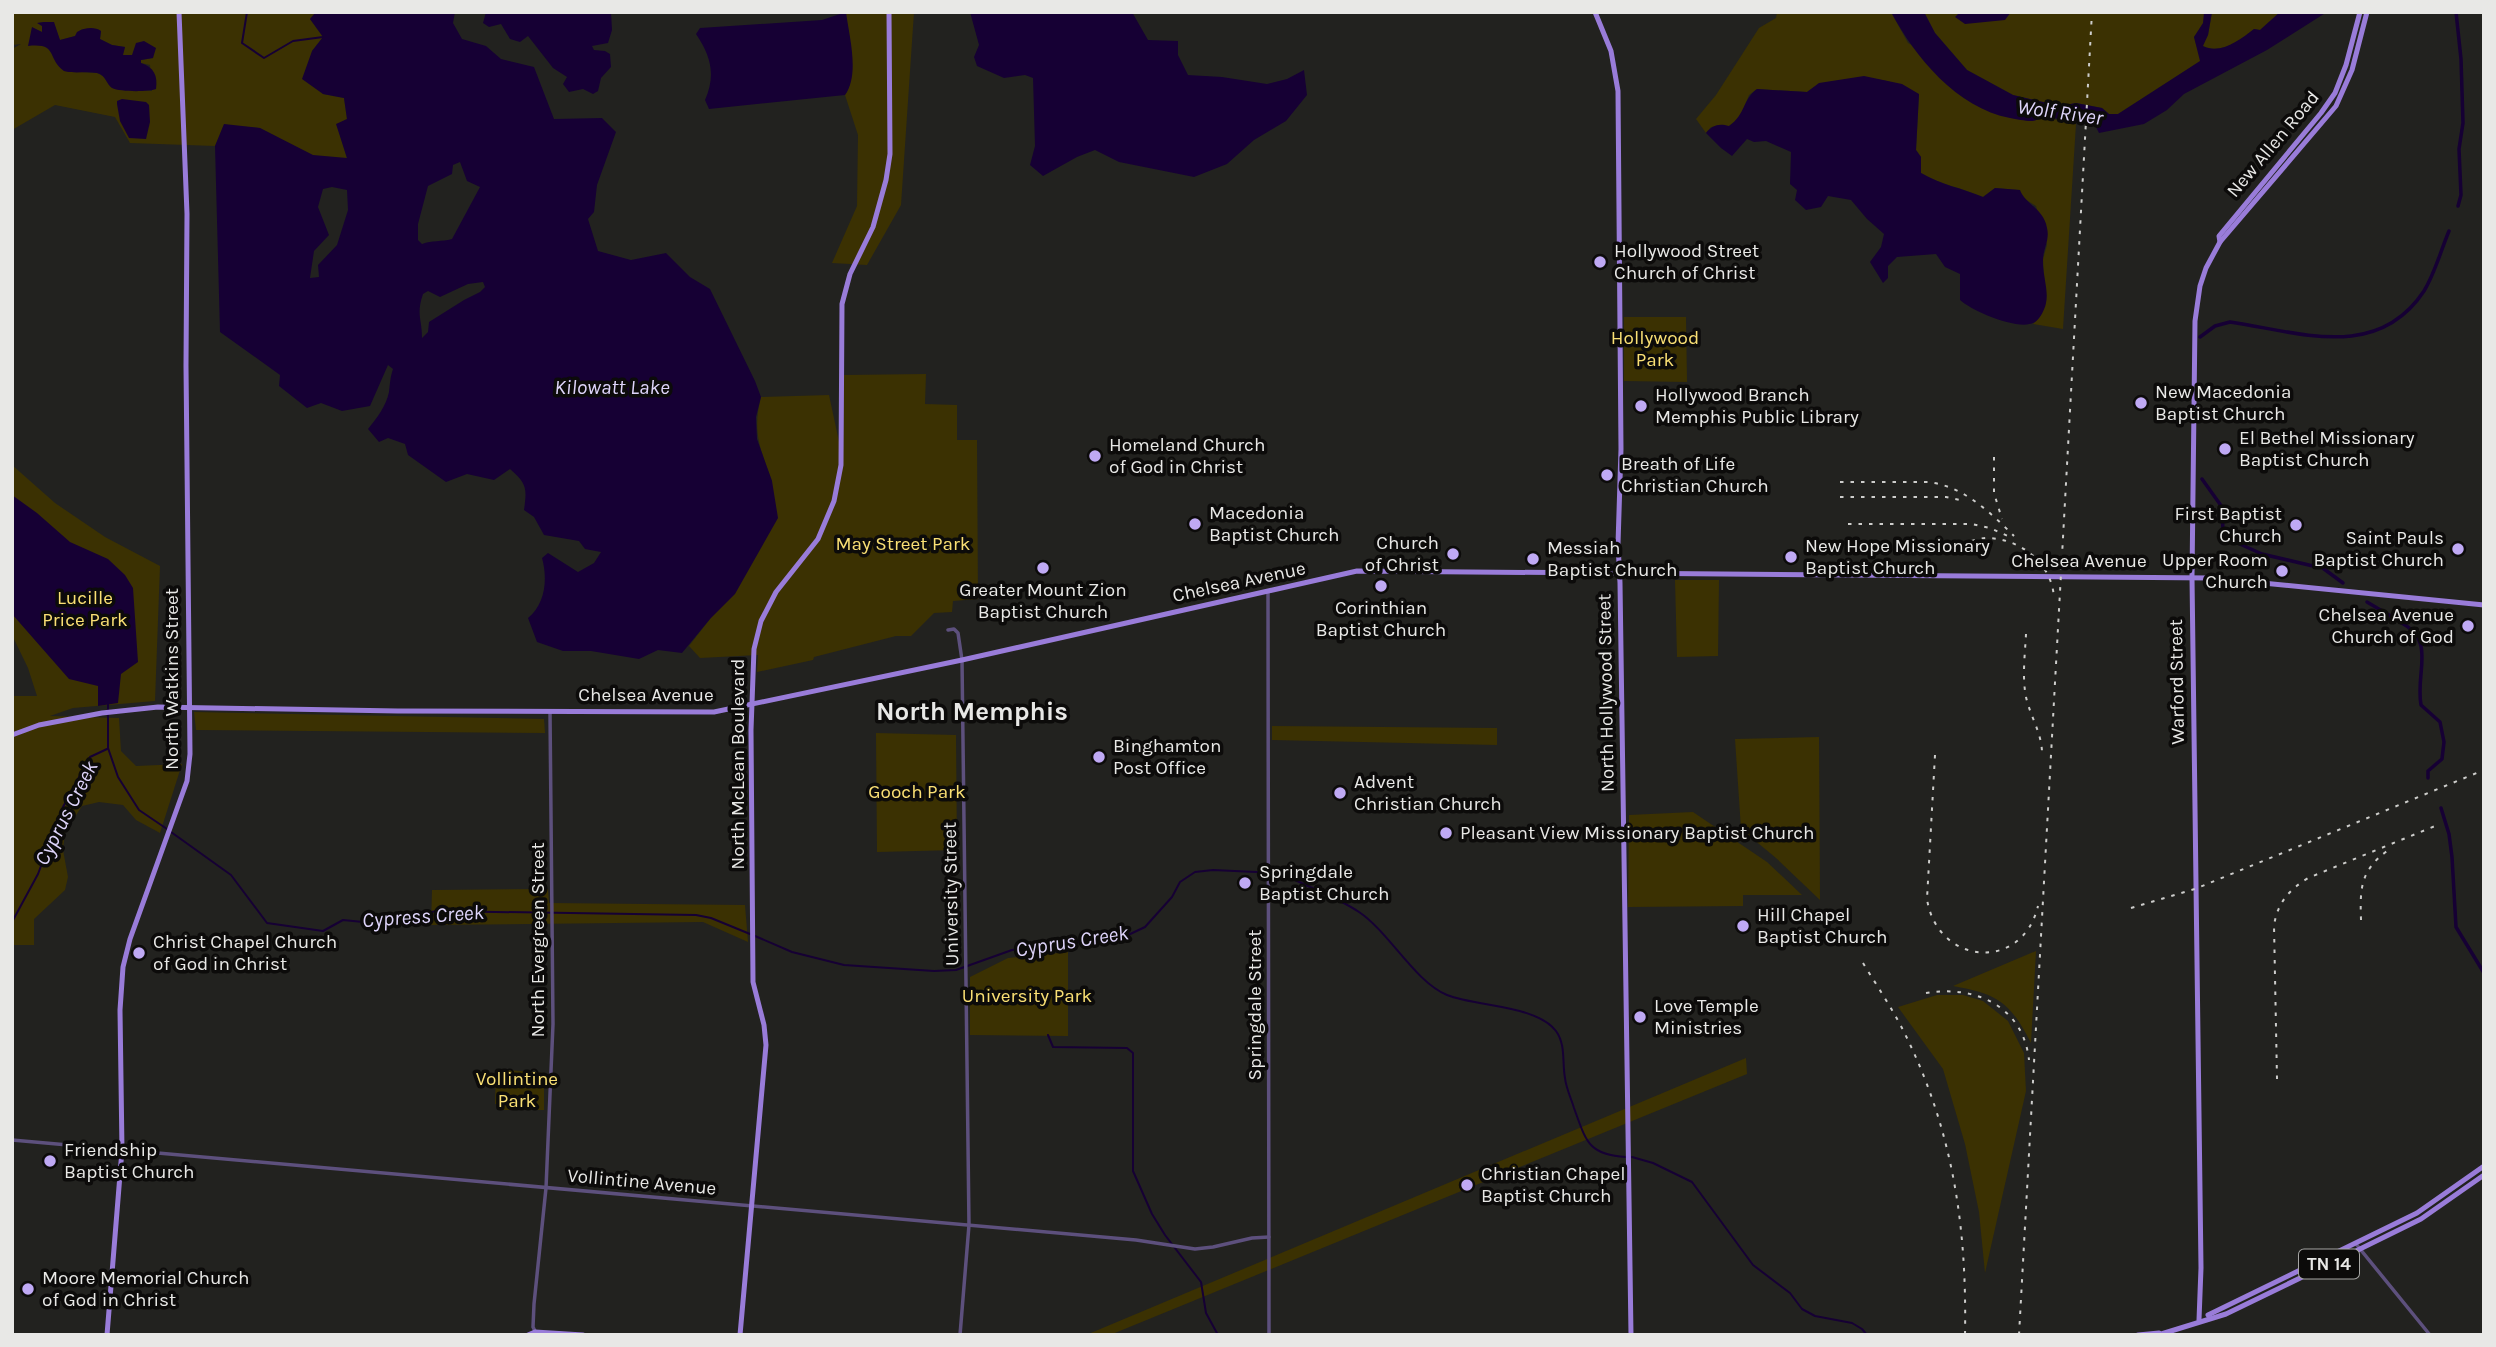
<svg xmlns="http://www.w3.org/2000/svg" width="2496" height="1347" font-family="Karla,sans-serif">
  <style>
    .green { fill: #3b3102; fill-rule: evenodd }
    .water { fill: #160034; fill-rule: evenodd }
    .lines { fill: none; stroke-linecap: round; stroke-linejoin: round }
    .stream { stroke: #160034; stroke-width: 2 }
    .canal { stroke: #160034; stroke-width: 3.5 }
    .minor { stroke: #5d507d; stroke-width: 3.5 }
    .major { stroke: #997cd9; stroke-width: 5 }
    .rail { stroke: #cdcdcb; stroke-width: 2; stroke-dasharray: 3.5 7; stroke-linecap: butt }
    .poi-dot { fill: #bfa9f4; stroke: #0c0b0a; stroke-width: 2.5 }
    .labels { text-anchor: middle; dominant-baseline: central; stroke-width: 7; stroke-linejoin: round; paint-order: stroke }
    .shield { fill: #0c0b0a; stroke: #a6a6a4; stroke-width: 2 }
    .shield-label { font-size: 18px; font-weight: bold; fill: #e8e8e6 }
    .street-label { font-size: 19px; fill: #e8e8e6; stroke: #0c0b0a }
    .poi-label { font-size: 19px; fill: #e8e8e6; stroke: #0c0b0a; text-anchor: start }
    .park-label { font-size: 19px; fill: #fae074; stroke: #0c0b0a }
    .water-label { font-size: 21px; font-style: italic; fill: #ded4fa; stroke: #0c0b0a }
    .district-label { font-size: 26px; font-weight: bold; fill: #e8e8e6; stroke: #0c0b0a }
  </style>
  <rect width="100%" height="100%" fill="#22221f"/>
  <g class="green">
    <path d="M12,12H316L310,19L323,37L312,51L323,94L344,98L347,119L337,125L347,159L313,156L260,128L224,125L215,146L130,143L115,117L55,105L12,130V49L21,44L12,45ZM44,22H53L60,40L76,36L82,29L101,31L100,39L112,45L125,47L122,56L153,58L141,60V63L150,65L152,91L117,89L111,87L103,76L97,73L64,71L47,47L31,39L32,28L42,32V26L38,23Z"/>
    <path d="M845,12H914L901,205L867,265L832,263L857,206L858,135L845,95C858,77 849,34 845,12Z"/>
    <path d="M1777,12H1891L1908,43L2044,117L2076,124L2063,329L2033,324L2039,318L2046,302L2043,259L2047,245L2036,206L2023,198L2019,190L1995,188L1983,197C1963,188 1941,185 1921,173V157L1916,150L1919,95C1892,79 1873,76 1843,80C1828,82 1819,83 1807,92L1757,89L1749,95L1740,118L1729,126L1711,127L1706,133L1696,119L1716,95L1759,28L1776,18Z"/>
    <path d="M1924,12H2204V23L2194,37L2201,61L2118,114H2109L2102,108L2076,103L2060,106L2013,95L1967,70L1935,33Z"/>
    <path d="M2212,12H2280L2260,30L2254,29C2240,41 2221,55 2202,46L2208,35Z"/>
    <path d="M1624,317H1686L1687,382L1624,381Z"/>
    <path d="M926,374L925,404L957,405V440H977L978,599L953,601L952,612L934,613L911,636H896L814,657L813,660L757,672L758,655L700,658L689,646L710,619L772,481C760,448 752,432 761,397L829,395L843,460L844,375Z"/>
    <path d="M12,465L55,503L105,537L160,566L155,701L73,708L50,716L119,718L121,751L136,766L182,764L160,833L136,820L123,805L99,802L82,806L65,832L63,850L68,877L65,890L34,919V945H12V696H37L28,668L12,635Z"/>
    <path d="M1675,580H1719L1718,656L1677,657Z"/>
    <path d="M194,712L544,719L545,733L196,730Z"/>
    <path d="M1272,726L1497,728V745L1272,740Z"/>
    <path d="M876,733L956,735L957,850L877,852Z"/>
    <path d="M1819,737L1820,900L1776,858L1741,829L1735,739Z"/>
    <path d="M1693,812L1767,862L1802,895H1743V906L1628,907L1629,815Z"/>
    <path d="M548,889L549,903L745,905L748,942L703,922L431,925L432,890Z"/>
    <path d="M2036,951L2031,1043C2010,1002 1998,994 1953,986Z"/>
    <path d="M1068,952V1036L970,1035V977L1008,958Z"/>
    <path d="M1937,995H1963L1983,1001L2008,1021L2024,1053L2026,1091L1985,1273L1979,1212L1965,1144L1943,1069L1898,1007Z"/>
    <path d="M1746,1058L1747,1074L1110,1335H1086Z"/>
    <path d="M496,1069L544,1073V1110H502V1104H495Z"/>
  </g>
  <g class="water">
    <path d="M316,12H455L453,23L462,39L486,46L501,59L534,67L554,119L602,118L616,132L597,185L594,212L588,219L598,251L631,260L666,253L690,277L710,289L755,381L761,397L756,417L757,439L772,481L778,518L735,594L710,619L682,653L658,650L639,659L591,651H563L537,642L528,618C545,604 548,580 542,558L548,553L578,572L594,563L601,552L585,549L579,541L544,535L534,517L524,510C527,488 527,484 510,469L494,480L467,474L446,482L408,455L405,444L388,438L379,442L368,429C377,418 386,406 389,392C390,384 390,378 393,369L388,365L370,406L342,411L321,403L307,408L279,386L280,375L220,332L215,146L224,124L260,128L313,155L347,158L336,124L347,119L344,98L323,94L302,79L312,51L323,37L310,19ZM460,162L467,181L480,187L452,239C441,242 432,240 422,244L418,240V224L428,186L452,174L453,165ZM332,187L347,190L348,210L337,245L318,265L319,277L310,278L314,251L329,235L318,207L323,189ZM483,282L485,287L480,292L464,300L429,322L428,332L422,338C422,319 416,314 423,294L428,291L440,297L468,284Z"/>
    <path d="M486,12H611L612,30L608,43L592,46L594,50L605,51L610,54L611,67L601,78L598,91L593,94L583,89L569,92L563,84L567,77L553,68L528,36L520,42L510,39L501,24L489,27L483,23Z"/>
    <path d="M846,12C849,36 860,74 845,95L709,109L705,100C716,75 711,56 696,34L700,28L822,20Z"/>
    <path d="M970,12H1132L1148,40L1178,41V55L1188,75L1222,77L1267,84L1287,79L1304,70L1307,95L1286,121L1254,140L1227,164L1194,177L1119,162L1095,150L1077,157L1043,176L1030,165L1035,146L1033,78L1025,75L1004,78L977,66L974,57L979,45Z"/>
    <path d="M1891,12H1924L1935,33L1967,70L2013,95L2060,106L2076,103L2102,108L2109,114H2118L2200,61L2194,37L2203,23L2204,12H2212L2208,35L2203,46C2220,55 2240,40 2254,29L2260,30L2280,12H2327L2267,50L2184,94L2167,110L2144,124L2099,133L2095,125C2078,124 2063,119 2047,117C2041,117 2037,121 2031,121C2025,121 2016,119 2010,118C1957,108 1915,57 1891,12Z"/>
    <path d="M1960,12H2011L2005,20L1965,24L1955,17Z"/>
    <path d="M44,22H54L60,40L75,36L77,32C84,28 94,26 101,31L100,39L112,45L125,47L123,55H132L136,43L144,41L156,48L153,58L141,60V63C154,67 158,76 156,89C148,92 120,92 112,88C106,84 106,75 97,73C86,71 75,74 64,71C46,58 59,43 28,46L32,27L42,32V26L37,23Z"/>
    <path d="M1864,76L1902,84L1919,94L1916,150L1921,157V173C1941,185 1962,188 1983,197L1995,188L2020,190C2025,204 2044,209 2047,228C2050,240 2043,249 2043,260C2042,274 2049,290 2046,303C2045,309 2040,319 2035,322C2020,332 1972,311 1960,300V274L1945,267L1936,254L1897,257L1888,266V278L1883,283L1870,262L1881,247L1884,234L1867,219L1851,200L1828,196L1821,207L1806,210L1795,200L1797,190L1790,184L1791,152L1766,141L1754,142L1747,139L1732,156L1721,148L1706,133C1712,125 1719,123 1729,126C1746,114 1742,100 1757,89L1807,92L1819,83Z"/>
    <path d="M122,99L146,102L149,105L150,122L146,139L129,138L120,121L117,104V101Z"/>
    <path d="M12,495L37,513L70,542L108,559L125,575L133,588L138,662L121,674L118,703L98,706V686L69,679L12,614Z"/>
  </g>
  <g class="lines">
    <g class="stream">
      <path d="M247,12L242,43L264,58L293,41L323,37"/>
      <path d="M108,703V748L118,777L139,810L167,829"/>
      <path d="M171,832L231,875L267,923L323,931L343,920L373,923L437,911L696,915L711,918L750,934"/>
      <path d="M12,922L38,874L63,807L90,757L107,749"/>
      <path d="M755,936L792,952L844,965L934,971L956,970L1012,950L1126,936L1145,927L1172,897L1180,882L1195,872L1213,870L1275,873L1287,876C1310,888 1337,897 1359,912C1389,932 1415,982 1447,995C1478,1007 1536,1005 1556,1031C1566,1045 1562,1062 1565,1078C1566,1088 1571,1098 1574,1108C1586,1141 1588,1155 1626,1157"/>
      <path d="M1048,1035L1053,1047L1127,1048L1133,1053V1171L1152,1214L1165,1235L1201,1282L1206,1313L1218,1335"/>
      <path d="M1632,1157L1653,1163L1692,1182L1753,1265L1790,1293L1802,1309L1815,1316L1852,1323L1862,1329L1867,1335"/>
    </g>
    <g class="canal">
      <path d="M2456,12L2461,59L2463,123L2459,149L2461,195L2458,206"/>
      <path d="M2200,337L2215,326L2230,322C2299,332 2377,362 2424,291C2435,273 2441,250 2449,231"/>
      <path d="M2202,479L2222,507L2223,531L2231,540L2262,554L2313,566"/>
      <path d="M2320,566L2343,583"/>
      <path d="M2367,602L2394,618"/>
      <path d="M2400,622C2437,641 2415,671 2421,705L2440,722L2444,742L2442,759L2428,771V778"/>
      <path d="M2441,808L2449,834L2452,857L2456,927L2484,973"/>
    </g>
    <g class="minor">
      <path d="M1268,592L1269,1335"/>
      <path d="M948,630L954,629L958,633L962,660L969,1225L960,1335"/>
      <path d="M12,1140L1136,1240L1195,1249L1213,1247L1252,1238L1269,1237"/>
      <path d="M2356,1244L2430,1335"/>
      <path d="M535,1331L533,1327L534,1304L546,1188L553,1024L550,712"/>
    </g>
    <g class="major">
      <path d="M1595,12L1611,51L1618,91L1621,449L1618,544L1620,583L1631,1335"/>
      <path d="M2220,242L2219,236L2321,113L2335,93L2346,65L2360,12"/>
      <path d="M12,735L39,725L102,713L158,707L398,711L714,712L962,660L1357,571L2212,578L2484,605"/>
      <path d="M2208,1315L2417,1213L2484,1166"/>
      <path d="M2199,1320L2201,1268L2192,577L2195,321L2200,286L2206,268L2220,242L2336,106L2352,70L2367,12"/>
      <path d="M107,1335L122,1150L120,1010L123,967L130,939L187,781L190,754L186,366L187,214L179,12"/>
      <path d="M528,1335L535,1332L583,1335"/>
      <path d="M740,1335L766,1045L764,1025L753,982L751,730L754,649L761,621L776,592L818,539L834,501L841,465L842,304L850,274L873,227L886,180L890,154L889,12"/>
      <path d="M2138,1335L2159,1333"/>
      <path d="M2158,1335L2226,1314L2360,1249L2421,1219L2484,1175"/>
    </g>
    <g class="rail">
      <path d="M1994,457V493L2002,519"/>
      <path d="M1840,482H1928C1963,486 1990,512 2014,536"/>
      <path d="M1840,497H1946L1965,501"/>
      <path d="M1848,524H1972L1990,528L2010,537"/>
      <path d="M1846,544C1881,544 1916,547 1951,545C1964,545 1975,538 1988,538C2022,539 2053,565 2054,599"/>
      <path d="M2026,634C2025,654 2022,677 2026,697C2031,719 2043,734 2042,757"/>
      <path d="M1935,755L1927,899C1937,965 2022,973 2038,906"/>
      <path d="M2131,908L2195,889L2484,770"/>
      <path d="M2361,920C2360,889 2360,871 2387,851"/>
      <path d="M1863,963C1877,986 1892,1008 1904,1032C1953,1130 1967,1227 1965,1335"/>
      <path d="M1926,993C1975,985 2023,1006 2029,1060"/>
      <path d="M2277,1079L2274,925C2278,902 2289,890 2308,878L2440,824"/>
      <path d="M2019,1335L2092,12"/>
    </g>
  </g>
  <g class="poi-dot">
    <circle cx="1600" cy="262" r="7"/>
    <circle cx="2141" cy="403" r="7"/>
    <circle cx="1641" cy="406" r="7"/>
    <circle cx="2225" cy="449" r="7"/>
    <circle cx="1095" cy="456" r="7"/>
    <circle cx="1607" cy="475" r="7"/>
    <circle cx="1195" cy="524" r="7"/>
    <circle cx="2296" cy="525" r="7"/>
    <circle cx="2458" cy="549" r="7"/>
    <circle cx="1453" cy="554" r="7"/>
    <circle cx="1791" cy="557" r="7"/>
    <circle cx="1533" cy="559" r="7"/>
    <circle cx="1043" cy="568" r="7"/>
    <circle cx="2282" cy="571" r="7"/>
    <circle cx="1381" cy="586" r="7"/>
    <circle cx="2468" cy="626" r="7"/>
    <circle cx="1099" cy="757" r="7"/>
    <circle cx="1340" cy="793" r="7"/>
    <circle cx="1446" cy="833" r="7"/>
    <circle cx="1245" cy="883" r="7"/>
    <circle cx="1743" cy="926" r="7"/>
    <circle cx="139" cy="953" r="7"/>
    <circle cx="1640" cy="1017" r="7"/>
    <circle cx="50" cy="1161" r="7"/>
    <circle cx="1467" cy="1185" r="7"/>
    <circle cx="28" cy="1289" r="7"/>
  </g>
  <g class="labels">
    <rect class="shield" x="2299" y="1249.5" width="60" height="29" rx="5"/>
    <g class="shield-label">
      <text x="2329" y="1264">TN 14</text>
    </g>
    <g class="street-label">
      <text transform="translate(2273 144) rotate(-50)">New Allen Road</text>
      <text x="2079" y="561">Chelsea Avenue</text>
      <text transform="translate(1239 582) rotate(-12)">Chelsea Avenue</text>
      <text transform="translate(172 679) rotate(-90)">North Watkins Street</text>
      <text transform="translate(2177 682) rotate(-91)">Warford Street</text>
      <text transform="translate(1606 693) rotate(-91)">North Hollywood Street</text>
      <text x="646" y="695">Chelsea Avenue</text>
      <text transform="translate(738 764) rotate(-90)">North McLean Boulevard</text>
      <text transform="translate(951 894) rotate(-91)">University Street</text>
      <text transform="translate(538 940) rotate(-90)">North Evergreen Street</text>
      <text transform="translate(1255 1005) rotate(-90)">Springdale Street</text>
      <text transform="translate(642 1182) rotate(5)">Vollintine Avenue</text>
    </g>
    <g class="poi-label">
      <text x="1614" y="251">Hollywood Street<tspan x="1614" dy="22">Church of Christ</tspan></text>
      <text x="2155" y="392">New Macedonia<tspan x="2155" dy="22">Baptist Church</tspan></text>
      <text x="1655" y="395">Hollywood Branch<tspan x="1655" dy="22">Memphis Public Library</tspan></text>
      <text x="2239" y="438">El Bethel Missionary<tspan x="2239" dy="22">Baptist Church</tspan></text>
      <text x="1109" y="445">Homeland Church<tspan x="1109" dy="22">of God in Christ</tspan></text>
      <text x="1621" y="464">Breath of Life<tspan x="1621" dy="22">Christian Church</tspan></text>
      <text x="1209" y="513">Macedonia<tspan x="1209" dy="22">Baptist Church</tspan></text>
      <text x="2282" y="514" text-anchor="end">First Baptist<tspan x="2282" dy="22">Church</tspan></text>
      <text x="2444" y="538" text-anchor="end">Saint Pauls<tspan x="2444" dy="22">Baptist Church</tspan></text>
      <text x="1439" y="543" text-anchor="end">Church<tspan x="1439" dy="22">of Christ</tspan></text>
      <text x="1805" y="546">New Hope Missionary<tspan x="1805" dy="22">Baptist Church</tspan></text>
      <text x="1547" y="548">Messiah<tspan x="1547" dy="22">Baptist Church</tspan></text>
      <text x="2268" y="560" text-anchor="end">Upper Room<tspan x="2268" dy="22">Church</tspan></text>
      <text x="1043" y="590" text-anchor="middle">Greater Mount Zion<tspan x="1043" dy="22">Baptist Church</tspan></text>
      <text x="1381" y="608" text-anchor="middle">Corinthian<tspan x="1381" dy="22">Baptist Church</tspan></text>
      <text x="2454" y="615" text-anchor="end">Chelsea Avenue<tspan x="2454" dy="22">Church of God</tspan></text>
      <text x="1113" y="746">Binghamton<tspan x="1113" dy="22">Post Office</tspan></text>
      <text x="1354" y="782">Advent<tspan x="1354" dy="22">Christian Church</tspan></text>
      <text x="1460" y="833">Pleasant View Missionary Baptist Church</text>
      <text x="1259" y="872">Springdale<tspan x="1259" dy="22">Baptist Church</tspan></text>
      <text x="1757" y="915">Hill Chapel<tspan x="1757" dy="22">Baptist Church</tspan></text>
      <text x="153" y="942">Christ Chapel Church<tspan x="153" dy="22">of God in Christ</tspan></text>
      <text x="1654" y="1006">Love Temple<tspan x="1654" dy="22">Ministries</tspan></text>
      <text x="64" y="1150">Friendship<tspan x="64" dy="22">Baptist Church</tspan></text>
      <text x="1481" y="1174">Christian Chapel<tspan x="1481" dy="22">Baptist Church</tspan></text>
      <text x="42" y="1278">Moore Memorial Church<tspan x="42" dy="22">of God in Christ</tspan></text>
    </g>
    <g class="park-label">
      <text x="1655" y="338">Hollywood<tspan x="1655" dy="22">Park</tspan></text>
      <text x="903" y="544">May Street Park</text>
      <text x="85" y="598">Lucille<tspan x="85" dy="22">Price Park</tspan></text>
      <text x="917" y="792">Gooch Park</text>
      <text x="1027" y="996">University Park</text>
      <text x="517" y="1079">Vollintine<tspan x="517" dy="22">Park</tspan></text>
    </g>
    <g class="water-label">
      <text transform="translate(2060 112) rotate(8)">Wolf River</text>
      <text x="612" y="387">Kilowatt Lake</text>
      <text transform="translate(66 813) rotate(-63)">Cyprus Creek</text>
      <text transform="translate(423 916) rotate(-4)">Cypress Creek</text>
      <text transform="translate(1072 941) rotate(-9)">Cyprus Creek</text>
    </g>
    <g class="district-label">
      <text x="972" y="711">North Memphis</text>
    </g>
  </g>
  <rect width="2496" height="1347" fill="none" stroke="#e8e8e6" stroke-width="28"/>
</svg>
